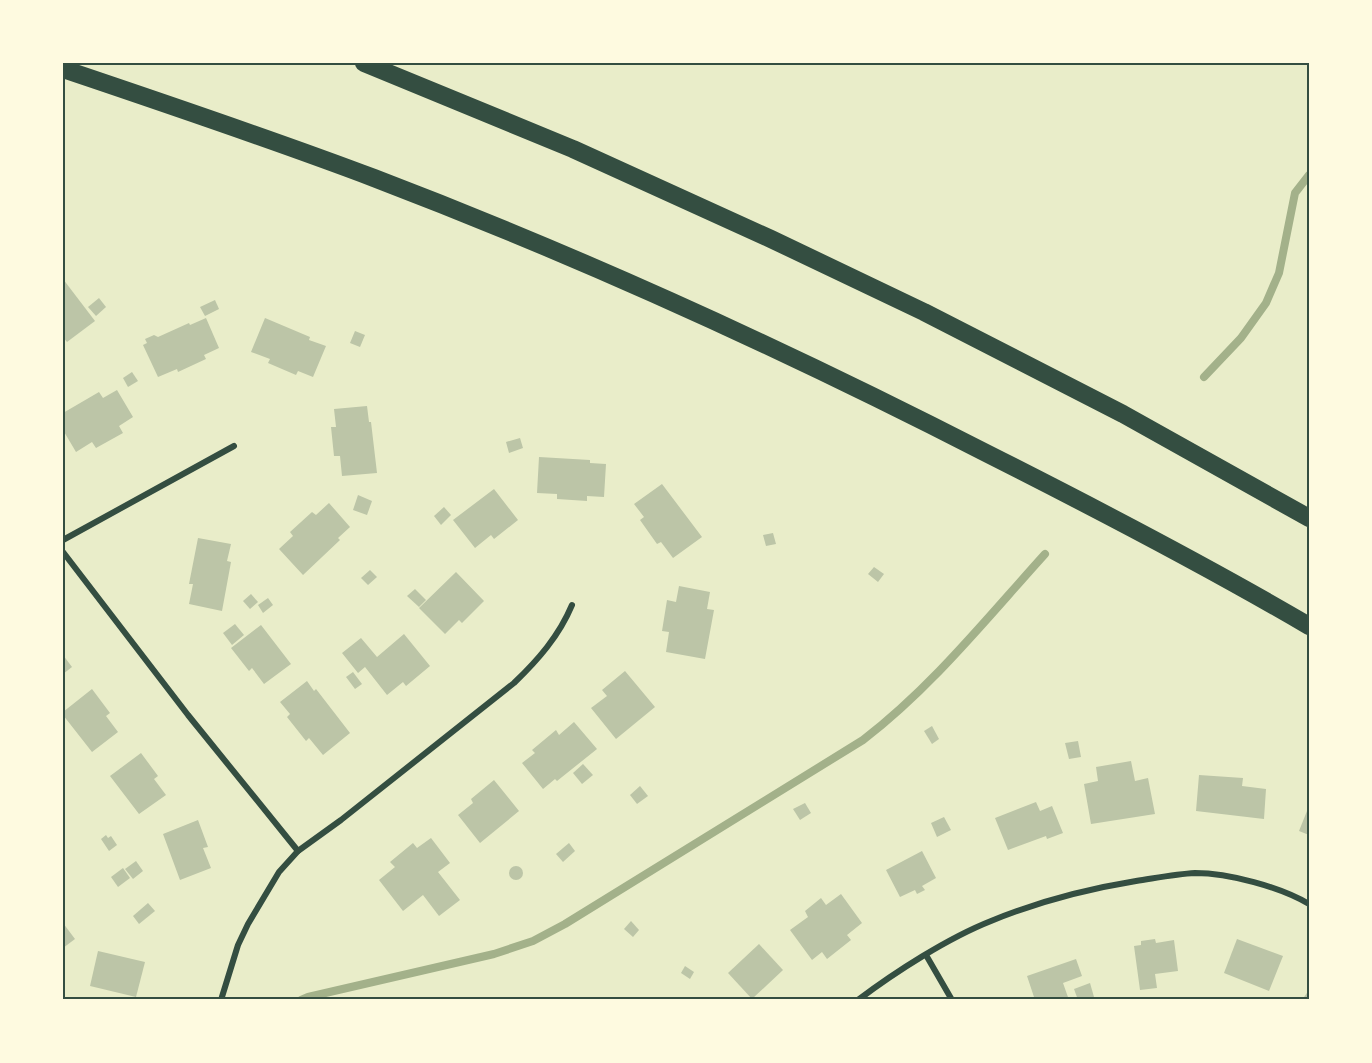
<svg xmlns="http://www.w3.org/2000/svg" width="1372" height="1063" font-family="'Archivo Narrow',sans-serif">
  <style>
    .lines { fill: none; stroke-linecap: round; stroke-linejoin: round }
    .stream { stroke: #a3b18a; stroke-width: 8 }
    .building { fill: #bcc5a7 }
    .minor { stroke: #344e41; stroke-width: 6 }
    .motorway { stroke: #344e41; stroke-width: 18 }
    .neatline { fill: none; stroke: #344e41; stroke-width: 2 }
  </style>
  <rect width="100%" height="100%" fill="#e9edc9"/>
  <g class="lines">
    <g class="stream">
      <path d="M1204,377L1241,338L1266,303L1279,273L1295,193L1309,175"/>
      <path d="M301,1000L308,997L494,954L533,941L565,924L863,740C932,687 987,618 1045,554"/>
    </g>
  </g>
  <g class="building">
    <path d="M63,279L95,321L67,342L63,337Z"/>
    <path d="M99,298L106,307L96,316L88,307Z"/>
    <path d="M215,300L219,309L205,316L200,307Z"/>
    <path d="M206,318L219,348L204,355L206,359L178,372L177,369L158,377L143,345L147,343L145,339L154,335L158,337L189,323L190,325Z"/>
    <path d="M265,318L310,337L309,340L326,346L313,377L298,371L296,375L268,363L270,359L251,352Z"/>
    <path d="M355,331L365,335L360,347L350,343Z"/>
    <path d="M132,372L138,381L128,387L123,378Z"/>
    <path d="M117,390L133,417L119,426L123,433L96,448L92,442L76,452L63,430V413L99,392L103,398Z"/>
    <path d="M367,406L369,422H371L377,473L342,476L340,456H334L331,427H336L334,409Z"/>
    <path d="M520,438L523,448L509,453L506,442Z"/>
    <path d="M539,457L590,460V463L606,464L604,497L587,496V501L557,499V494L537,493Z"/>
    <path d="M662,484L702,537L673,558L661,542L657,544L640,520L644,517L634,504Z"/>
    <path d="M494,489L518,520L494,539L491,535L475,548L453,520Z"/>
    <path d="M358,495L372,501L367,515L353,510Z"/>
    <path d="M329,503L350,527L338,538L340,540L303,575L279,549L293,536L290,532L312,512L316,515Z"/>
    <path d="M444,507L451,515L441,525L434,516Z"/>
    <path d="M773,533L776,544L766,546L763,535Z"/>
    <path d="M198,538L231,544L227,561L231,562L222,611L189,604L193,584H189Z"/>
    <path d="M874,567L884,574L878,582L868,574Z"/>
    <path d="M370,570L377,577L368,585L361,578Z"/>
    <path d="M456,572L484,601L462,623L459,620L445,634L419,608Z"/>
    <path d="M679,586L710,592L707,609L714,610L705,659L666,652L669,632L662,631L667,600L676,602Z"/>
    <path d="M415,589L426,600L419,607L407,596Z"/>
    <path d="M251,594L258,602L250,609L243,601Z"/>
    <path d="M268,598L273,605L263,613L258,605Z"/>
    <path d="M235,624L244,635L232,645L223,633Z"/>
    <path d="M261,625L291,664L264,684L252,668L249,671L231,648Z"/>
    <path d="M404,634L430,666L406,686L403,682L387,695L365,667L358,673L342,653L361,638L377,657Z"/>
    <path d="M63,655L72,667L63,674Z"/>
    <path d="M625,671L655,707L616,739L591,708L607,696L602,690Z"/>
    <path d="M353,672L362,684L355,689L346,677Z"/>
    <path d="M307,681L314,691L316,689L350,733L323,755L309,738L306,741L287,717L290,714L280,702Z"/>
    <path d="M92,689L110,713L106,716L118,732L92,752L63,715V712Z"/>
    <path d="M574,722L597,749L557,781L555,779L543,789L522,763L535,753L532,750L556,730L559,735Z"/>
    <path d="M932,726L939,739L932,744L924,731Z"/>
    <path d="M1078,741L1081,757L1069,759L1065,743Z"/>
    <path d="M141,753L158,776L154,779L166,795L139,814L110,776Z"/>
    <path d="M1131,761L1135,781L1148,778L1155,814L1091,824L1084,784L1098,781L1096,767Z"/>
    <path d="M583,764L593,775L582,784L573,773Z"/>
    <path d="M1199,775L1243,778L1242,786L1266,789L1264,819L1196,811Z"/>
    <path d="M494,780L519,811L480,843L458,815L473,803L471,799Z"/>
    <path d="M640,786L648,796L637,804L630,795Z"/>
    <path d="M1036,802L1040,811L1052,806L1063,833L1047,839L1046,836L1008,850L995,818Z"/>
    <path d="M805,803L811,813L800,820L793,809Z"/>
    <path d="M1309,806V835L1299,831Z"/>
    <path d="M944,817L951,830L937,837L931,823Z"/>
    <path d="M198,820L208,847L203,848L211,868L180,880L163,834Z"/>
    <path d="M106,835L108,838L111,836L117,845L109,851L101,839Z"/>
    <path d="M431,838L450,863L438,872L460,900L439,916L423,895L403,911L379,880L395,867L390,862L413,843L417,848Z"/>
    <path d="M569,843L575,851L563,862L556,854Z"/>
    <path d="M922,851L936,878L922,886L925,890L917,894L915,890L900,897L886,870Z"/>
    <path d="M136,861L143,871L133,879L125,869Z"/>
    <circle cx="516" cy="873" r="7"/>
    <path d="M123,868L130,878L118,887L111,877Z"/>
    <path d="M841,894L862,923L847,935L851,940L827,959L822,952L812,960L790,930L808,917L805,911L821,898L826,905Z"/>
    <path d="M148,903L155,911L139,924L133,916Z"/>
    <path d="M631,921L639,930L633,937L624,929Z"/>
    <path d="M63,923L75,939L63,948Z"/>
    <path d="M1155,939L1156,943L1174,940L1178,971L1155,974L1157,988L1140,990L1134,946L1141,945V941Z"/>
    <path d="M1237,939L1283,956L1269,991L1224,973Z"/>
    <path d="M759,944L783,970L752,999L728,973Z"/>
    <path d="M98,951L145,962L136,997L90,986Z"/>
    <path d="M1076,959L1082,976L1063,983L1069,1000H1035L1027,976Z"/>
    <path d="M685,966L694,972L690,979L681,973Z"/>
    <path d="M1090,983L1094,997L1085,1000H1078L1074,989Z"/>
    <path d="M1309,990V1000H1302Z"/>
  </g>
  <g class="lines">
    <g class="minor">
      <path d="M63,540L234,446"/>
      <path d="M63,552L188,715L298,851"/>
      <path d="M926,955L952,1000"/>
      <path d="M221,1000L238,945L248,924L279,872L298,851L341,820L514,683C538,660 559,636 572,605"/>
      <path d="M858,1000C895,972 948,938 991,921C1037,902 1087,889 1136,881C1156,878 1176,874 1195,873C1229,873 1280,887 1309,904"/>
    </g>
    <g class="motorway">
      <path d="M364,63L573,149L771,239L924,312L1123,414L1309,518"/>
      <path d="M63,69C167,104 271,139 374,178C584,258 789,352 988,454C1097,509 1205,565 1309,626"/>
    </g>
  </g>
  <rect width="1372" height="1063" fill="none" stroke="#fefae0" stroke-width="129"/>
  <rect x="64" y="64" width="1244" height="934" class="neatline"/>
</svg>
